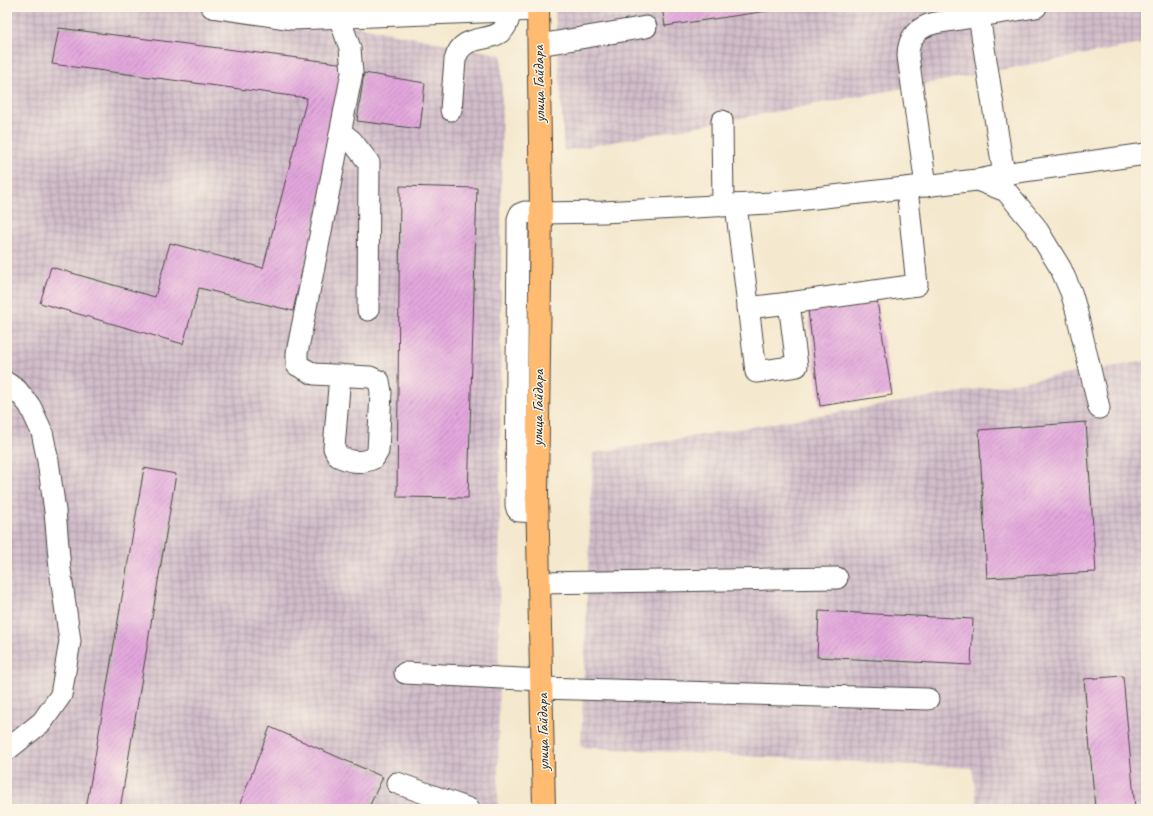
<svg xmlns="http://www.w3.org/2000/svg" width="1153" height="816" font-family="Caveat,sans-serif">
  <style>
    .industrial { fill: url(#industrial-grid) }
    .building { fill: url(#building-hatch) }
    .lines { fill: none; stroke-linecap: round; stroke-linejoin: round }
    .minor-casing { stroke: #494743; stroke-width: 23 }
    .major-casing { stroke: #494743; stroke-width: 24 }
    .minor { stroke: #fff; stroke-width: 21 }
    .major { stroke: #ffbb71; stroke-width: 22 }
    .labels { text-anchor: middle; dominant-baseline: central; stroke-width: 3; stroke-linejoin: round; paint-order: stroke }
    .street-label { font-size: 16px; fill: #2b2b2b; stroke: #fcf5e5 }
  </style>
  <defs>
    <pattern id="industrial-grid" width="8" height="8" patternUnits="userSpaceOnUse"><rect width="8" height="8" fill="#d1bdca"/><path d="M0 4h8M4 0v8" fill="none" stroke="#aa9aa4"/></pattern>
    <pattern id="building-hatch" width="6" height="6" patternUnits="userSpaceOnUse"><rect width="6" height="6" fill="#e3a7dd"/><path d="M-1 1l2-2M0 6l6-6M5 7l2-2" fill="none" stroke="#b888b3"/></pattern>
  </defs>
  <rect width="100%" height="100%" fill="#fcf5e5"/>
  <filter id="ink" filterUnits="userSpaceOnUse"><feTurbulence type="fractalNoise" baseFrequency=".025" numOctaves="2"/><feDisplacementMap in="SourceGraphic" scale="8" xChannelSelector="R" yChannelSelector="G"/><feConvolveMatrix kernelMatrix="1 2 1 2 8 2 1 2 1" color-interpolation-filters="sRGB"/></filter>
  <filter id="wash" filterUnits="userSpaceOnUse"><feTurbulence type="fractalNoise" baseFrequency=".012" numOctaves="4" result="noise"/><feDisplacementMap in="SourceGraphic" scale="16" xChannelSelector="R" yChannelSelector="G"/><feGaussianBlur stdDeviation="0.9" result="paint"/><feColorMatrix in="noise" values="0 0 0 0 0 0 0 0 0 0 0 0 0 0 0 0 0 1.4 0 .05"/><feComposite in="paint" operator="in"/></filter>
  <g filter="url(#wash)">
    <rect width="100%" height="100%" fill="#f4e8ce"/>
    <g class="industrial">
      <path d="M7,7H259L502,55L498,809H7Z"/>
      <path d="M555,7H1146V43L564,151Z"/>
      <path d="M1146,361V809H978L972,768L581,747L593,453Z"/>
    </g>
    <g id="blocks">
      <g class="building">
        <path d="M662,7H788V8L665,26Z"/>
        <path d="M59,28L346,64L315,216L293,311L199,288L183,344L40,303L51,267L155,297L170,243L263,268L307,98L52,64Z"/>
        <path d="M364,73L425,83L420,129L357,121Z"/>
        <path d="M400,186L477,188L468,498L397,497Z"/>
        <path d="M877,301L892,395L820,406L808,310Z"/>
        <path d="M1086,422L1096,572L987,578L979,430Z"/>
        <path d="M144,468L176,474L120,809H86Z"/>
        <path d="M819,611L973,619L971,665L817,657Z"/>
        <path d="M1123,676L1135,809H1095L1084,679Z"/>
        <path d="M270,727L383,777L368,809H238Z"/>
      </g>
    </g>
  </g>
  <g filter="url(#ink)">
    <use href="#blocks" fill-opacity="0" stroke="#494743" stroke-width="1"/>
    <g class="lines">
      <defs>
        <g id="minor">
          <path d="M212,7L293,19L538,10"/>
          <path d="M979,16L1004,175"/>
          <path d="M339,17L350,48L352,73L297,353V365L314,374L370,377L379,381L381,392L378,451L374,458C362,464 350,462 338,456L334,448L340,375"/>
          <path d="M539,45L646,27"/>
          <path d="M451,110L455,60C464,24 506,54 510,11"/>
          <path d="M722,121L723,206"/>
          <path d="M341,132L352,141L369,163L368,310"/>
          <path d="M978,180L1017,172L1146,154"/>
          <path d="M926,186L908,56C908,38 917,27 935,23L1036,7"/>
          <path d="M736,205L756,372L797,366L789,303L917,285L907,188"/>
          <path d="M748,308L789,303"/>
          <path d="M7,383L17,390L30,406L42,432L48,461L55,511L60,569L70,641L61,695L42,722L7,750"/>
          <path d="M537,512L519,511L517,509L516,505L518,219L520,214L525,212L541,213L603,212L770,203L977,180L1006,191L1035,226L1061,269L1071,292L1076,309L1099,408"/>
          <path d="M539,583L837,578"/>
          <path d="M405,673L541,680"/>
          <path d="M541,688L928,699"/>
          <path d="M397,783L469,809"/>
        </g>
        <path id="major" d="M538,7L541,213L537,492L544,809"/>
      </defs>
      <use href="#minor" class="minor-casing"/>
      <use href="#major" class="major-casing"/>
      <use href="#minor" class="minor"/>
      <use href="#major" class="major"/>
    </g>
  </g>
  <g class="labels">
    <g class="street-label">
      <text transform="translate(539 84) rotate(-91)">улица Гайдара</text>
      <text transform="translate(538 408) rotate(-89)">улица Гайдара</text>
      <text transform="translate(543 732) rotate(-91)">улица Гайдара</text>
    </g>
  </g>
  <rect width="1153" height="816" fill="none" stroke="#fcf5e5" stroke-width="24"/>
</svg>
